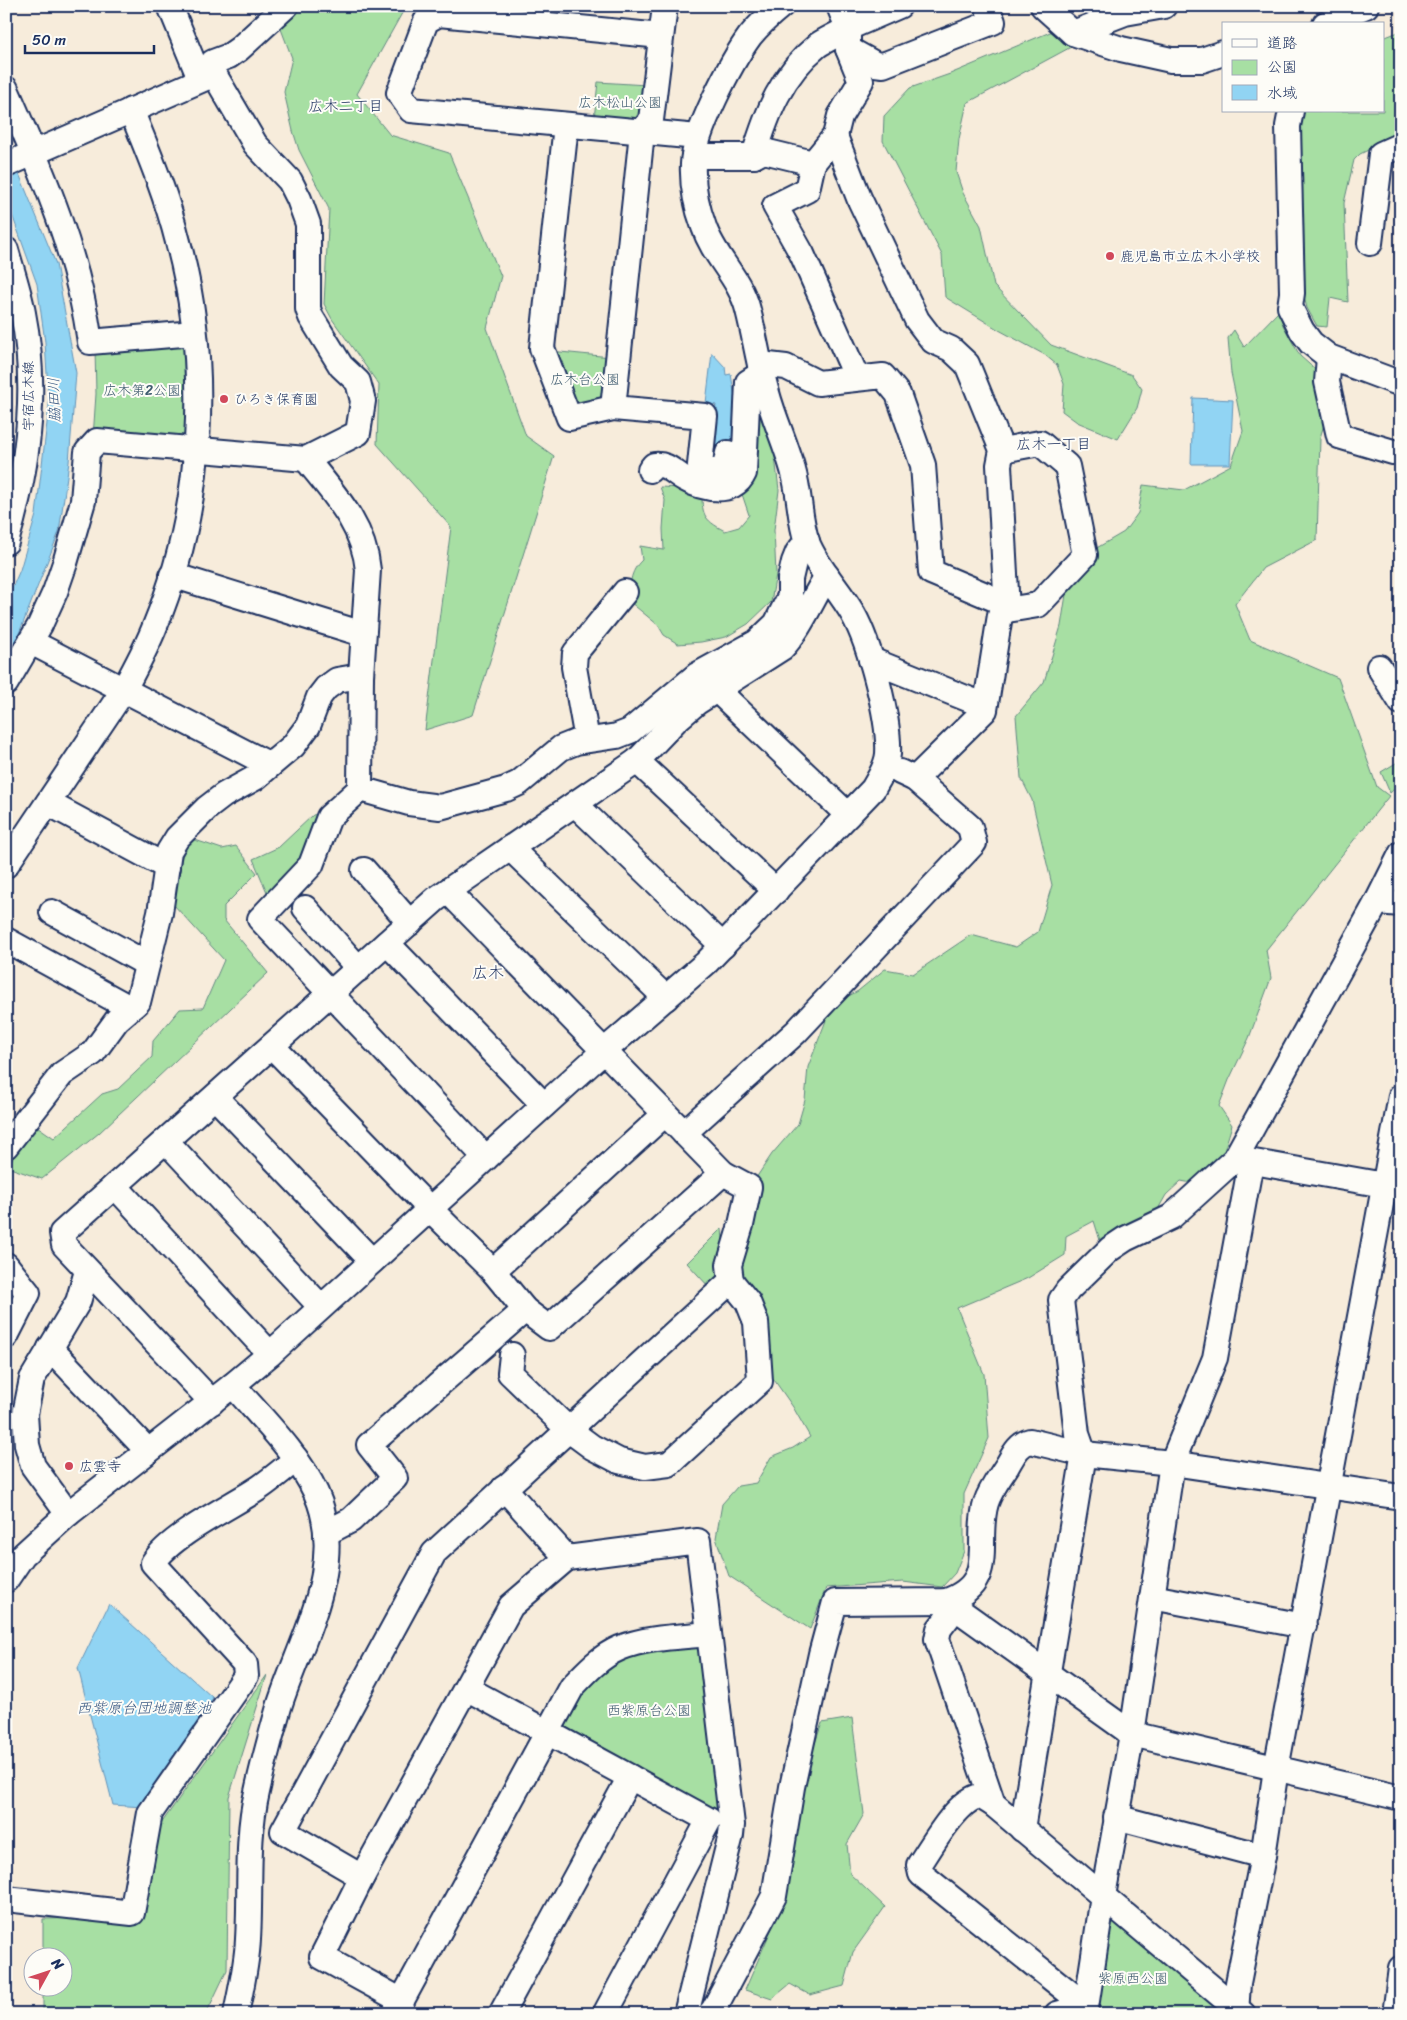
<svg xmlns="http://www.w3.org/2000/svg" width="1407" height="2020" font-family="Sriracha,'Klee One',sans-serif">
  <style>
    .green { fill: #a7dfa3; stroke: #618780 }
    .water { fill: #91d4f3; stroke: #6292b7 }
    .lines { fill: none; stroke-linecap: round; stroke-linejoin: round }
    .minor-casing { stroke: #1b2f5e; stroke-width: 28 }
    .minor { stroke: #fdfcf7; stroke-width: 24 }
    .poi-dot { fill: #d1495b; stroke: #fdfcf7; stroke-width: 2 }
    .labels { text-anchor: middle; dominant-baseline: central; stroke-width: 4; stroke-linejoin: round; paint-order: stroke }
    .park-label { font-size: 14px; fill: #3e5b6f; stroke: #fdfcf7 }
    .poi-label { font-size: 14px; fill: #1b2f5e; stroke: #fdfcf7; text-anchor: start }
    .street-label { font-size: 14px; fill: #1b2f5e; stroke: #fdfcf7 }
    .neighbourhood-label { font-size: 15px; fill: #1b2f5e; stroke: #fdfcf7 }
    .water-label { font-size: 15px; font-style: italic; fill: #385883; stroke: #fdfcf7 }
    .quarter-label { font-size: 16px; fill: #1b2f5e; stroke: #fdfcf7 }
  </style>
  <rect width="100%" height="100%" fill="#f7ecdb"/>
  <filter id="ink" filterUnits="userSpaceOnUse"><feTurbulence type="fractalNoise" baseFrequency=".02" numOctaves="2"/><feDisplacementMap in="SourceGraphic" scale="10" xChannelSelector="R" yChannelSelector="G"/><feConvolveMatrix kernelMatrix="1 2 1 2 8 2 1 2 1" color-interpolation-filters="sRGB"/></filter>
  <g filter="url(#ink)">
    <g class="green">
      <path d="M302,6H406L357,94L390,135L449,153L501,276L487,328L526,436L554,456L473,715L425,730L451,527L377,444L379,385L332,319L324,304L329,209L299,150L293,131L284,92L292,58L281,29Z"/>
      <path d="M1055,30L1071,47L967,103L959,139L956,172L963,193L981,226L994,286L1051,345L1132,375L1142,389L1137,408L1118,439L1077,422L1062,411L1064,384L1057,365L1045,355L999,330L945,297L942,255L883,141L884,116L910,88L950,74Z"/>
      <path d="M1401,31V132L1399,135L1360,154L1354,160L1344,203L1348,302L1330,298L1327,327L1317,326L1307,308L1298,274L1295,111H1383V38Z"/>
      <path d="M598,82L647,85L644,114L633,123L594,119Z"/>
      <path d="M1279,311L1283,325L1300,356L1318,372L1327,414L1320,438L1317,540L1263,568L1235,604L1250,640L1338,678L1377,787L1389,796L1266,950L1271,978L1249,1038L1229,1080L1219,1106L1232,1125L1213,1187L1181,1181L1166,1195L1140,1241L1103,1250L1094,1221L1066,1236L1065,1255L1028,1278L957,1308L984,1374L989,1438L964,1494V1551L955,1573L942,1587L903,1582L826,1588L810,1629L729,1576L716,1538L722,1504L738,1486L756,1483L771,1457L793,1448L810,1437L793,1407L770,1374L754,1323L759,1296L738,1274L747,1203L756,1178L772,1154L798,1124L805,1100L808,1067L832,1005L858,991L885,969L913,974L971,935L1016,947L1038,932L1052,885L1032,800L1021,778L1016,716L1044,682L1061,626L1071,563L1124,532L1138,513L1143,485L1184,490L1231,465L1243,431L1231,373L1228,338L1234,330L1244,347Z"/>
      <path d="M189,346L188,436L182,441L93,438L96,394L95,349Z"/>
      <path d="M550,351L611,357L603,402L571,405Z"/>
      <path d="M753,385L774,449L779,490L774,530L776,574L771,602L748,624L726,637L701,642L678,644L664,635L658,625L630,602C629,586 630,571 642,560L640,546L664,550L663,529L665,500L660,487L702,489C702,514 702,519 725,531L739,527L749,515L741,491Z"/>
      <path d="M1401,760V783L1390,793L1381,772Z"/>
      <path d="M322,813L307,861L269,897L253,859L279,847L313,815Z"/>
      <path d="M189,838L222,849L236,846L257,873L224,906V920L268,973L99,1133L42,1179L7,1167L34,1124L54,1138L102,1094L118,1089L152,1057L153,1041L180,1009L203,1008L224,960L173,904L182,857Z"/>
      <path d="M722,1228L723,1240L717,1265L719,1281L709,1287L687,1263Z"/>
      <path d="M696,1642L703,1648L724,1818L564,1732L561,1724L587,1680L618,1657Z"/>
      <path d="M267,1675L229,1797L227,1970L206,2014H43V1988H62V1958L43,1957V1919L125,1917L148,1842Z"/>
      <path d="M852,1718L864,1814L847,1844L850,1874L885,1907L853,1952L844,1986L810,1995L790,1984L772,1999L745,1990L782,1905L802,1781L822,1723Z"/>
      <path d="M1115,1918L1227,2014H1092L1107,1919Z"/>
    </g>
    <g class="water">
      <path d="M6,142L56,264L76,373L69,462L59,532L18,636L6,653V602L20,570L36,515L49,406L45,342L37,284L6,198Z"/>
      <path d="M712,353L725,367L726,375L731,374L736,404L732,449L722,462L705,465L716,405L706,403Z"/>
      <path d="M1193,398L1233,400L1230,464H1191Z"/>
      <path d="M109,1604L213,1698L206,1708V1715L143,1807L113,1805L78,1668Z"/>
    </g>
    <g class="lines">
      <defs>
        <g id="minor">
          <path d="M1043,6L1073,33L1121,49L1171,60H1202L1223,53"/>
          <path d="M1325,24L1366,6"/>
          <path d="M1073,33L1125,13L1164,6"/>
          <path d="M661,36L439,14L426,21L399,93L411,110L698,137"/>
          <path d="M848,49L875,64L883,65L993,22L987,6"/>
          <path d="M6,89C43,174 77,250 90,342L194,333"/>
          <path d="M1291,111L1288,126L1292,293L1290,307L1302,331L1311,343L1329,357L1401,384"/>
          <path d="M566,125L542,348L569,418L613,408L705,416L700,465L706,471H717L725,467L728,453"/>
          <path d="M835,136L840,116L861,81L848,49V28L899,6"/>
          <path d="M694,156H754L764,151L813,163L835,136L859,198L917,320L933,341L951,349L967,364L1002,450L999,465L1007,610L1000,615L985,710L915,779"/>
          <path d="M754,156C767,113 781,75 818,45C827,39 839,34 848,28L839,6"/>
          <path d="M813,163L807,190L775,206L802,254L857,378"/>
          <path d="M6,165L208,77L213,62L229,56L239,49L286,6"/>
          <path d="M1370,243L1381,154L1401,145"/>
          <path d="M6,250C12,271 19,292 23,313C38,389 28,469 6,542"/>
          <path d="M1329,357L1327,382L1339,436L1393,452"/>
          <path d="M760,364L786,367L818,383L883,376L898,394L923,465L931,572L995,599L1007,610L1038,605L1085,555L1067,466L1040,443L1002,450"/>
          <path d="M613,408L642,132L651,120L665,6"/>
          <path d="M306,459C333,493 364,525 368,570L361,676L360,789L409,803L440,807L506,789L519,783L561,748L576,742L617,736L630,731L697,675L757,642L776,624L790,596V579L794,562L798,552L807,541"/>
          <path d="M650,470L654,465C667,463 674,473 685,479C702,489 734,496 744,473L748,382L762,373"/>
          <path d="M172,575L363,634"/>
          <path d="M31,642L270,765"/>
          <path d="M871,660L973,701"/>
          <path d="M1379,667L1401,702"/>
          <path d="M6,683L40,625L55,592L65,563L83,501L87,452L97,441L306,459L358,433L363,401L358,382L341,366L311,317L308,309V224L299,199L290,181L255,144L217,79L198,74L170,6"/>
          <path d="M717,690L848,815"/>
          <path d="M587,740L574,667L575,653L625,592"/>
          <path d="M637,761L776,891"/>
          <path d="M360,789L329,817L311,865L260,919L486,1158"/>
          <path d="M48,803L167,867"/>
          <path d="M575,804L723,946"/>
          <path d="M510,848L666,998"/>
          <path d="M6,865L123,691C134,670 146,649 155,626C204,508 211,365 178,242C167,197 149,154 131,110"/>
          <path d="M364,870L410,923"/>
          <path d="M448,891L723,1173L749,1187L741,1225L729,1265L731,1281"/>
          <path d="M1377,902L1401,904"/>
          <path d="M305,908L359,969"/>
          <path d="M52,912L147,964"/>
          <path d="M6,940L130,1008"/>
          <path d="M387,943L544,1105"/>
          <path d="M272,1046L430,1209L493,1271L525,1310L549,1328L723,1173"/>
          <path d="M215,1097L372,1261"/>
          <path d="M684,1133L796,1032L974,843L970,827L915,779L900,772"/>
          <path d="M166,1141L321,1307"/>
          <path d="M6,1146L62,1074L93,1053L117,1020L138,1002L160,913L169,851L177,838L207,808L224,795L255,778L293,746L308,726L319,697L326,688L337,680L361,676"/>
          <path d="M1237,1159L1401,1188"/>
          <path d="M115,1186L270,1354"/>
          <path d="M6,1265L28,1293L6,1336"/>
          <path d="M493,1271L665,1114"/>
          <path d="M50,1348L148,1451"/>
          <path d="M233,1385C262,1419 297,1452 316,1493C348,1565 300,1640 279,1707C271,1735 263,1764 257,1792C246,1839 251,1890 248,1939C247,1964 241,1989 236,2014"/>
          <path d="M212,1402L64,1245L62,1233L436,899L637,761L676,720L696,703L782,648C801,628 812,599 827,576"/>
          <path d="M504,1488L567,1558L698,1541L732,1825L731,1835L686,2014"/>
          <path d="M68,1514L33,1466L27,1445L25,1414L32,1379L78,1302L87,1271"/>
          <path d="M326,1533L351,1520L395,1478L369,1445L525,1310"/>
          <path d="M6,1580L23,1555L68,1514L233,1385L270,1354L604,1051L706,963L873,789C879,778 887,767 888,754C890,720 870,644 853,614C839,589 817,568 807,542C799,519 800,493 793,470C786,444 774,419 767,393C759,366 755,337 748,310C740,278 714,257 704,227C697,208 692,184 693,164C694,133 731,62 750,36C759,25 770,15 781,6"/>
          <path d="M1152,1597L1304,1626"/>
          <path d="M946,1601L1132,1734L1401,1798"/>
          <path d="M955,1608L939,1629L937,1639L993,1804"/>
          <path d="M466,1688L709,1820L605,2014"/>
          <path d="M1116,1817L1263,1856"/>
          <path d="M1022,1829L1084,1454L1077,1434L1061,1300L1068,1290L1110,1249L1125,1239L1171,1217L1235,1159L1377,902L1401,854"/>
          <path d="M362,1877L283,1831L434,1553L731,1281L748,1302L756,1322L760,1381L669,1464L645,1467L619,1461L592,1447L569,1430L510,1373L512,1355"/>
          <path d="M6,1899L132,1913L150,1813L246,1676L245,1664L153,1563C171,1535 230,1507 259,1488C272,1479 284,1469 296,1459"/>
          <path d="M402,2001L322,1957L362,1877L511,1606L567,1558"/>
          <path d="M395,2013L572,1687C586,1672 601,1656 620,1648C647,1637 680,1637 709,1634"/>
          <path d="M501,2014L630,1777"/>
          <path d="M710,2014L714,2009L774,1896L792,1787L821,1654L835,1602L946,1601C999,1583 974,1542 986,1503C990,1490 1000,1477 1007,1466C1013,1456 1018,1444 1030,1441L1084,1454L1172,1463L1401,1497"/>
          <path d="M1057,2014L1086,2006L921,1874L919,1865C932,1846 957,1800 980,1796L993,1804L1243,2014"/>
          <path d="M1085,2014L1103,1896L1132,1734L1172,1463L1215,1358L1251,1162"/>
          <path d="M1236,2014L1238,1983L1263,1856L1276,1769L1401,1096"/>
          <path d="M1395,2014L1401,1968"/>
        </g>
      </defs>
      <use href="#minor" class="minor-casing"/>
      <use href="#minor" class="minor"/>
    </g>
  </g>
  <g class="poi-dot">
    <circle cx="1110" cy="256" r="5"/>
    <circle cx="224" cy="399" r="5"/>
    <circle cx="69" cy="1466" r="5"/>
  </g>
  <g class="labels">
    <g class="park-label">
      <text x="620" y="102">広木松山公園</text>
      <text x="585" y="379">広木台公園</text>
      <text x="142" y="390">広木第2公園</text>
      <text x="649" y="1710">西紫原台公園</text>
      <text x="1133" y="1978">紫原西公園</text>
    </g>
    <g class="poi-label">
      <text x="1120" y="256">鹿児島市立広木小学校</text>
      <text x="234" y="399">ひろき保育園</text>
      <text x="79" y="1466">広雲寺</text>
    </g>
    <g class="street-label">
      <text transform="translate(28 396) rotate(-90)">宇宿広木線</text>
    </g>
    <g class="neighbourhood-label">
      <text x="346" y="106">広木二丁目</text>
      <text x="1054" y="444">広木一丁目</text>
    </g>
    <g class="water-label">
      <text transform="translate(54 400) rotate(-92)">脇田川</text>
      <text x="144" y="1708">西紫原台団地調整池</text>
    </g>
    <g class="quarter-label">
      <text x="488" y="972">広木</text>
    </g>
  </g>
  <rect width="1407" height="2020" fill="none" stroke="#fdfcf7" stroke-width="25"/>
  <rect x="12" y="12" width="1382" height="1995" fill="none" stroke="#1b2f5e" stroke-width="2" filter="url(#ink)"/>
  <rect x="1222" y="22" width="162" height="90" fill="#fdfcf7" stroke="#a3aaba"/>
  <rect x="1232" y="39" width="25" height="8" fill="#fdfcf7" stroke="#a3aaba"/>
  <text x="1267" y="48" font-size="15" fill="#1b2f5e">道路</text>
  <rect x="1232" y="60" width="25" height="15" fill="#a7dfa3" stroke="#a3aaba"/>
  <text x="1267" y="72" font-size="15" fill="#1b2f5e">公園</text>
  <rect x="1232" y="85" width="25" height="15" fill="#91d4f3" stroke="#a3aaba"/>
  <text x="1267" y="98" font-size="15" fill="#1b2f5e">水域</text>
  <g transform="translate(48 1972) rotate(50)"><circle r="24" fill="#fdfcf7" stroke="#a3aaba"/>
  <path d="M0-4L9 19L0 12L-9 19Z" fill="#d1495b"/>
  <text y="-8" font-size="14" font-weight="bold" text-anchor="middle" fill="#1b2f5e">N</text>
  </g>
  <path d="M25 45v8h129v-8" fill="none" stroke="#1b2f5e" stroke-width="2.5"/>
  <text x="32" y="45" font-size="15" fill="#1b2f5e" stroke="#fdfcf7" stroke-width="4" paint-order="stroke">50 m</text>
</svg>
